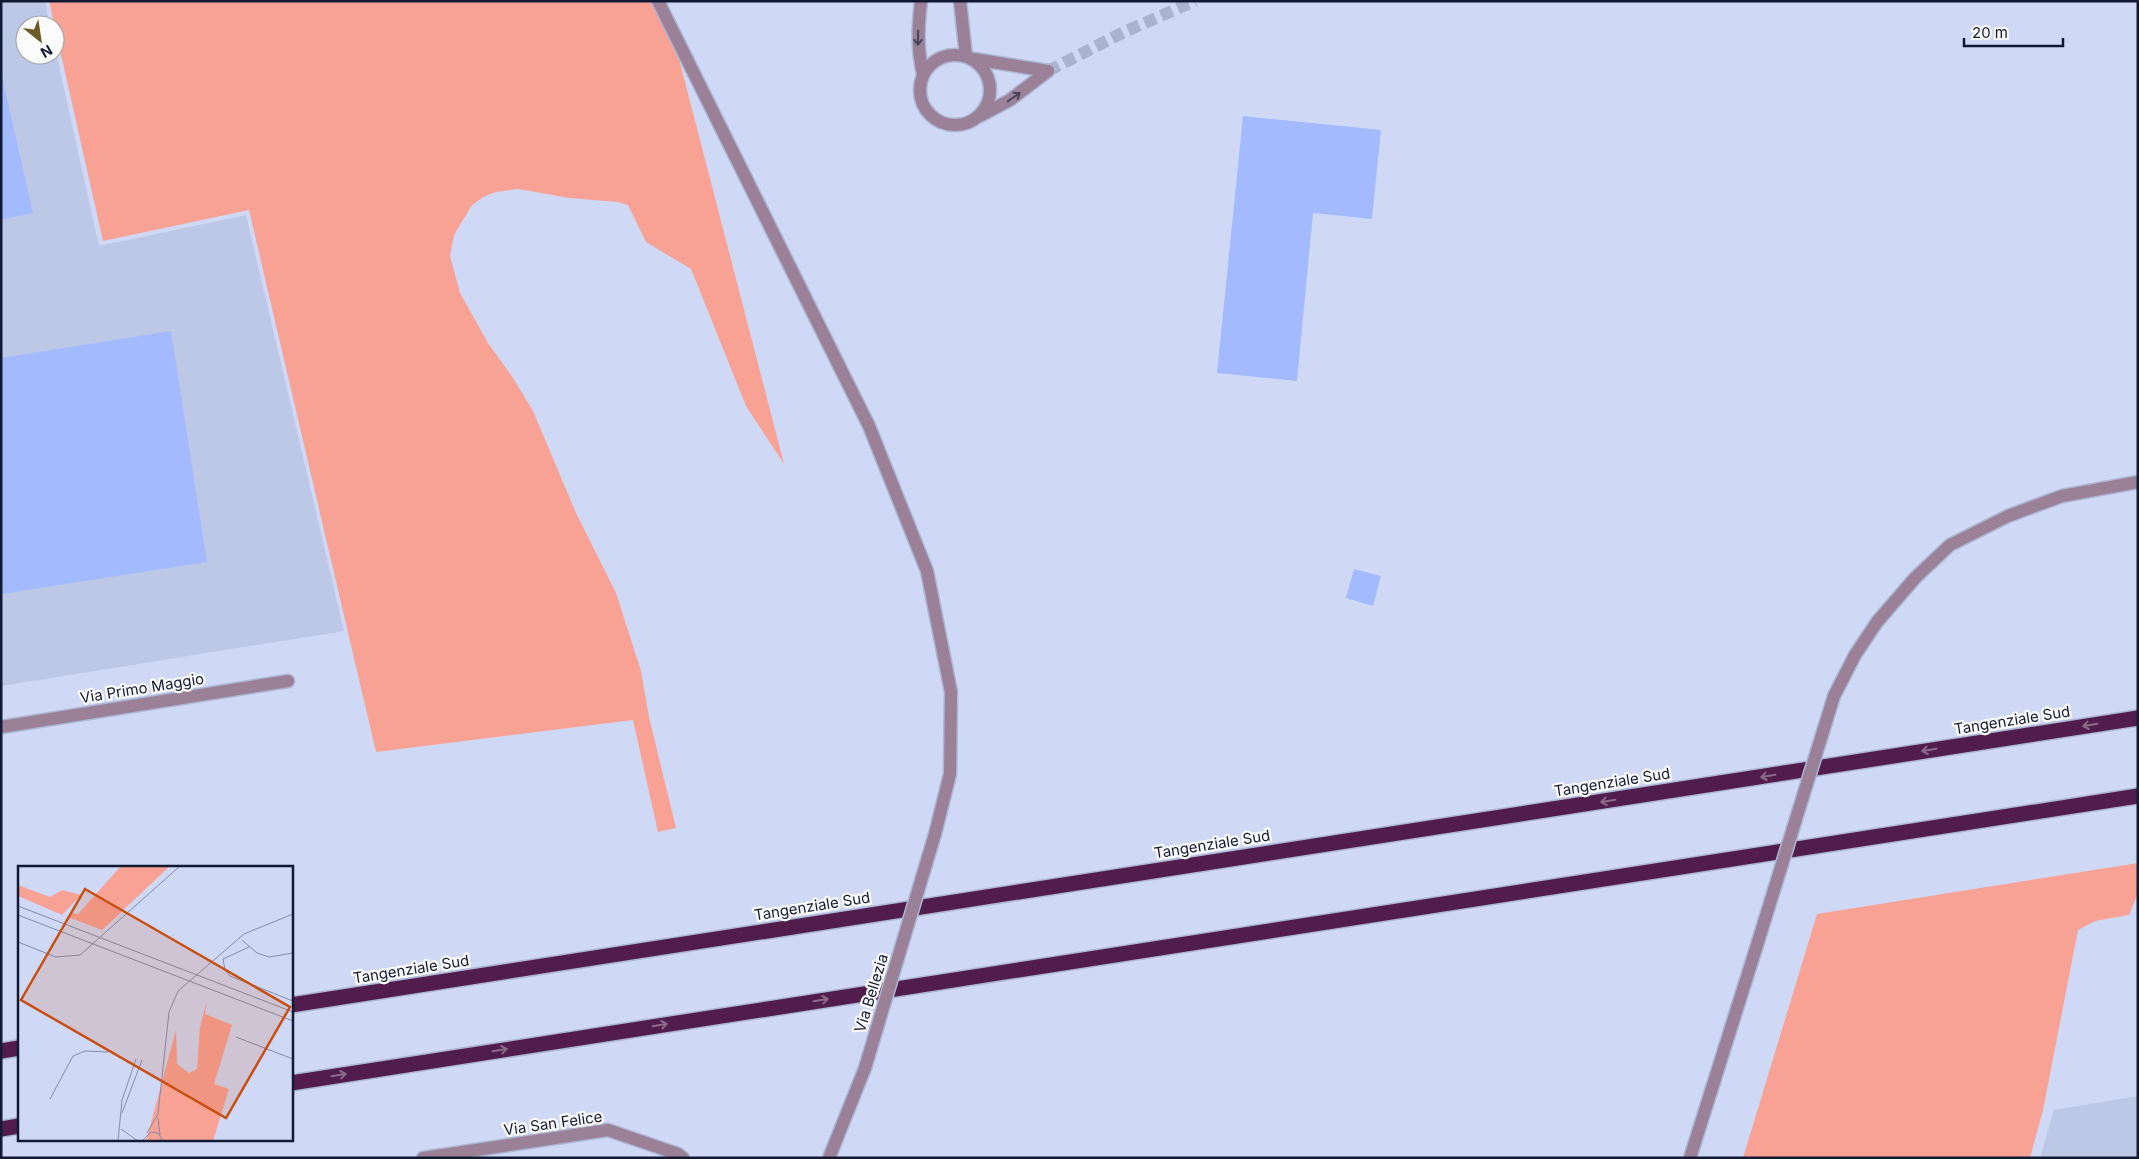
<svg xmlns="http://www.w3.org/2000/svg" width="2139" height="1159" font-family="Inter,sans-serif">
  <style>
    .built { fill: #bdc8e6 }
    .green { fill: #f7a294 }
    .building { fill: #a4baff }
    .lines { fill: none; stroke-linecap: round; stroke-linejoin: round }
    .minor-tunnel { stroke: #a9b3cf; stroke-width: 12; stroke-dasharray: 12 6; stroke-linecap: butt }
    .minor-casing { stroke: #adb6d3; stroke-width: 15 }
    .tertiary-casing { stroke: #adb6d3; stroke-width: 15 }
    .motorway-casing { stroke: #adb6d3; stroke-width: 18 }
    .minor { stroke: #9b8198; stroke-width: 12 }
    .tertiary { stroke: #9b8198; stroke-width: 12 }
    .motorway { stroke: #501d4d; stroke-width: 15 }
    .minor-bridge-casing { stroke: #adb6d3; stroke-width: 15; stroke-linecap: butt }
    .tertiary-bridge-casing { stroke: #adb6d3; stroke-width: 15; stroke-linecap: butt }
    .minor-bridge { stroke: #9b8198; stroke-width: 12 }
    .tertiary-bridge { stroke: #9b8198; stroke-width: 12 }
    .oneway { stroke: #49435b }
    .oneway2 { stroke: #8c6b8a }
    .labels { text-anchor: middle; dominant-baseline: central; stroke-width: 4.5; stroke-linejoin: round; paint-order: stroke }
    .street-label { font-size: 15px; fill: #121932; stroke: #fbfbfb }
    .inset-road { fill: none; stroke: #838ca8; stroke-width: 1 }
    .view { fill: #c84f12; fill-opacity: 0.15; stroke: #c84f12; stroke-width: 2.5 }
    .inset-edge { fill: none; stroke: #121932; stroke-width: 2.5 }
  </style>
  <rect width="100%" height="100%" fill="#cfd9f6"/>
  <g class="built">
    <path d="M1,1H45L50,25H25V55H55V48L99,246L246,215L344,631L1,686Z"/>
    <path d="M2138,1096V1158H2040L2054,1110Z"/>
  </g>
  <g class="green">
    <path d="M49,1H664L784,464L746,406L691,269L646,242L628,205L618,202L569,198L530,191L517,189L496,192L483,197L472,205L454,235L450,256L460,293L488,343L513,378L533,411L576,513L616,593L641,671L649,717L676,828L658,832L633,720L376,752L249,210L103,241Z"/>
    <path d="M2138,863V893L2129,915L2095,921L2078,930L2043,1110L2030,1158H1743L1817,914Z"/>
  </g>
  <g class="building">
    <path d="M1,72L33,213L1,220Z"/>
    <path d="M1243,116L1381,130L1372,219L1313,213L1297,381L1217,373Z"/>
    <path d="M171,331L207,562L1,594V358Z"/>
    <path d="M1354,569L1381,576L1373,606L1346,598Z"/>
  </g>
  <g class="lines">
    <path class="minor-tunnel" d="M1048,71L1124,32L1195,1"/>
    <defs>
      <g id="minor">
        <path d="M921,1C918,27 917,49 923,74"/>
        <path d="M960,1L966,56"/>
        <circle cx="955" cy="90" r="35"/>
        <path d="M974,59L1048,71"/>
        <path d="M980,116L1010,100L1048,71"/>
        <path d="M1834,696L1855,655L1877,622L1915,578L1950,545L2008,516L2062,496L2138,482"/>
        <path d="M1,727L288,681"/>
        <path d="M423,1158L608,1130L678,1154L683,1158"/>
        <path d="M1690,1158L1757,945"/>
      </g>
      <g id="tertiary">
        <path d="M658,1L869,426L927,571L951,692L950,774L935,834"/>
        <path d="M829,1158L865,1068"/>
      </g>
      <g id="motorway">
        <path d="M291,1005L2138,718"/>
        <path d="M1,1051L19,1048"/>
        <path d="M291,1083L2138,796"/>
        <path d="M1,1129L19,1126"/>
      </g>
    </defs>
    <use href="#minor" class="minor-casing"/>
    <use href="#tertiary" class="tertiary-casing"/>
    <use href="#motorway" class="motorway-casing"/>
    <use href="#minor" class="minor"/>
    <use href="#tertiary" class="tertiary"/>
    <use href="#motorway" class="motorway"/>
    <defs>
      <path id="minor-bridge" d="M1757,945L1834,696"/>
      <path id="tertiary-bridge" d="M865,1068L935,834"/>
    </defs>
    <use href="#minor-bridge" class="minor-bridge-casing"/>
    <use href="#tertiary-bridge" class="tertiary-bridge-casing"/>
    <use href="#minor-bridge" class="minor-bridge"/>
    <use href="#tertiary-bridge" class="tertiary-bridge"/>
  </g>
  <defs><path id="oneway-shaft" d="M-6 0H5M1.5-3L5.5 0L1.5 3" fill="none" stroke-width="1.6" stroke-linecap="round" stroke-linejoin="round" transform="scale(1.25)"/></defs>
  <g class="oneway">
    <use href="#oneway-shaft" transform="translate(918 38) rotate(91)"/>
    <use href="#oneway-shaft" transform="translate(1014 97) rotate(-35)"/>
  </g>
  <g class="oneway2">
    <use href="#oneway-shaft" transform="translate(2090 725) rotate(171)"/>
    <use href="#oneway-shaft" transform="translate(1929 750) rotate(171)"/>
    <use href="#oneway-shaft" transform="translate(1768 776) rotate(171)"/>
    <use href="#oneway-shaft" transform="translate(1608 801) rotate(171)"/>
    <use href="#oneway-shaft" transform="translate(821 1000) rotate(-9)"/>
    <use href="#oneway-shaft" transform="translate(660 1025) rotate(-9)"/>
    <use href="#oneway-shaft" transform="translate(500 1050) rotate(-9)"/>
    <use href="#oneway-shaft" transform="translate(339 1075) rotate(-9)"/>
  </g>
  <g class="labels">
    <g class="street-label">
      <text transform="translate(142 688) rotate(-9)">Via Primo Maggio</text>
      <text transform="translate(2012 720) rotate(-9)">Tangenziale Sud</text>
      <text transform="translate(1612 782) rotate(-9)">Tangenziale Sud</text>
      <text transform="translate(1212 844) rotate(-9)">Tangenziale Sud</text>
      <text transform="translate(812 906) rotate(-9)">Tangenziale Sud</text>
      <text transform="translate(411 969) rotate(-9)">Tangenziale Sud</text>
      <text transform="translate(871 993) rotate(-73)">Via Bellezia</text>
      <text transform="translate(553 1123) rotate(-8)">Via San Felice</text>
    </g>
  </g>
  <g transform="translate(18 866)">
    <rect width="275" height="275" fill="#cfd9f6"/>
    <path d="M103,0H152L84,64L50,51L54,47L60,48ZM0,19L32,31L44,24L63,29L44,49L0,30ZM189,135L187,148L214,159L196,218L211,223L195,275H128L158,164L159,198L171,207L179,203L182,161Z" fill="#f7a294"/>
    <path class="inset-road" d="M0,40L275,146M0,49L275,155M224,74L239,87L251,91L275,87M0,76L38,91L62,89L162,0M231,81L205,93L207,104L212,110L275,135M218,171L275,193M32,233L55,190L67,185L90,186M104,247L124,194M140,252L142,269M103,263L120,275M129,267L140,248L151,146L160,125L226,68L275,48M100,275L104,234L118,193M124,275L133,266L140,267L145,275"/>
    <path class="view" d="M67,23L272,141L208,252L3,134Z"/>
    <rect width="275" height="275" class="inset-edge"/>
  </g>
  <rect width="2139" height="1159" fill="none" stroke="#121932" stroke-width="5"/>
  <g transform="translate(40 40) rotate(150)"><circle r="24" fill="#fbfbfb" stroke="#9ea1ab"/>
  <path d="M0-4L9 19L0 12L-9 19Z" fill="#6b5a28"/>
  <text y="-8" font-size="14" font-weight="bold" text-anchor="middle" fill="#121932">N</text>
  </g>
  <path d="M1964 38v8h99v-8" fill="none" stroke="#121932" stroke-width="2.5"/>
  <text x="1972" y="38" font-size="15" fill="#121932" stroke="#fbfbfb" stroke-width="4" paint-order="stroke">20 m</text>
</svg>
